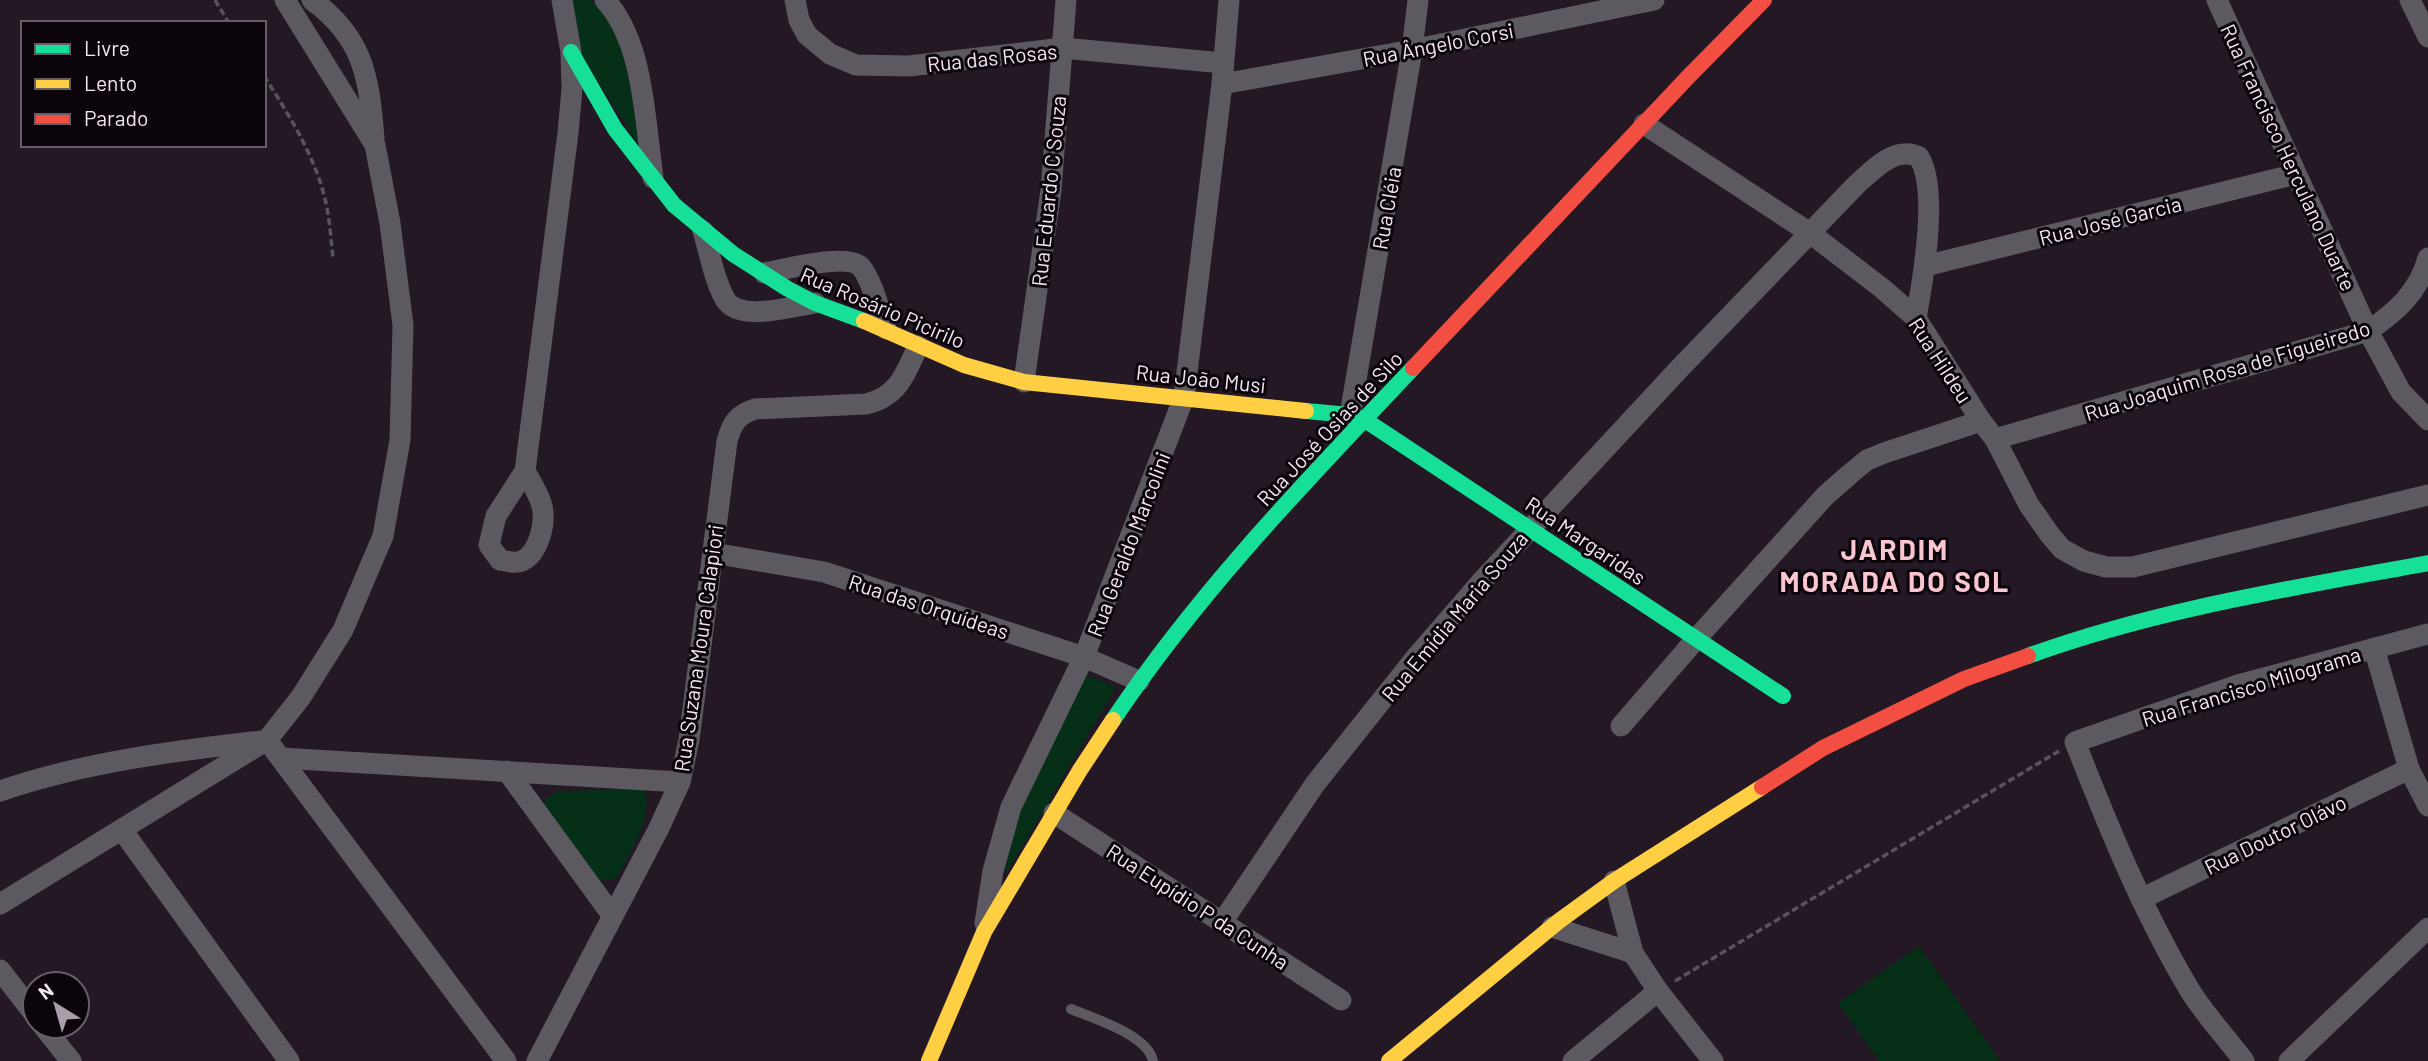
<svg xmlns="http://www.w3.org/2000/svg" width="2428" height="1061" font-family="Barlow,sans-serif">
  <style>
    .green { fill: #052f16 }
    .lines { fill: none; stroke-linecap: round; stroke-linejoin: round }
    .path { stroke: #59545a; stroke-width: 3.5; stroke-dasharray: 7 3.5; stroke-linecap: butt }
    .lane { stroke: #5c5960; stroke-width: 10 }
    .street { stroke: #5c5960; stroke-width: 21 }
    .fast { stroke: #16e098; stroke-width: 16 }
    .slow { stroke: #ffcf43; stroke-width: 16 }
    .jam { stroke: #f24e42; stroke-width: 16 }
    .labels { text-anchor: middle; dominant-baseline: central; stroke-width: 6; stroke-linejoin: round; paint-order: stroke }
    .street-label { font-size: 21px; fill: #f3e6f3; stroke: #0b040b }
    .district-label { font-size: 28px; font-weight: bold; letter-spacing: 2px; fill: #f8c5d1; stroke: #0b040b }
  </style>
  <rect width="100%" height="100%" fill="#231824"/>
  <g class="green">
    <path d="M570,0H591L605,12L620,36L643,152L574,43Z"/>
    <path d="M1082,673L1116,687L1007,872L999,867L1013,820Z"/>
    <path d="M645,789C653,820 630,851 617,878L600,881L543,803L556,791Z"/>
    <path d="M1919,946L2000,1061H1879L1838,1003Z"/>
  </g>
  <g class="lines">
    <g class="path">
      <path d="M215,0L229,23"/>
      <path d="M264,76C290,116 318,161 327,208C330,224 331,241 333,257"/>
      <path d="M1675,981L2059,751"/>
    </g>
    <path class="lane" d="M1071,1009C1093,1018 1148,1035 1153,1061"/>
    <g class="street">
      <path d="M312,0C364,38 369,78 374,138"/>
      <path d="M605,0C644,42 645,122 653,178"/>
      <path d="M795,0L799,20L807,35L830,54L856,65L909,66L1063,48L1223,63"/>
      <path d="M2217,0L2368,331L2401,392L2428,420"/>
      <path d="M2410,0L2428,37"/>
      <path d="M1222,84L1412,50L1654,0"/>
      <path d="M1644,124L1810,233L1883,289L1916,318L1981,421L1995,439L2029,505L2050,535L2062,549L2084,561L2106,567H2133L2428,495"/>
      <path d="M703,231C710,253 714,280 725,299C739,323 793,306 815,303"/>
      <path d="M1925,266L2296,174"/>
      <path d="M764,273C784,270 847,252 861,267C872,280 880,312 886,329"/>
      <path d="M1024,382L1051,190L1066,0"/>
      <path d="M1350,415L1412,50L1418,0"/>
      <path d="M1995,439L2368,331C2396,312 2419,292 2428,258"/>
      <path d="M525,471C531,482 539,494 542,506C546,523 539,553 522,561C515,564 507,561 500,560L489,545L496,516L525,471L568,133L572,89L571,52L562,0"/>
      <path d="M713,553L824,572L1084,657L1139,681"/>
      <path d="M2374,648L2409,769L2428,806"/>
      <path d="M1621,726L1696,639L1825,496L1850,474L1867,460L1884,453L1981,421"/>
      <path d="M267,740L506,1061"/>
      <path d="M281,758L680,782"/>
      <path d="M507,771L612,915"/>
      <path d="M0,791C85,762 173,751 262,741"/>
      <path d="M1054,813L1341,1000"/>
      <path d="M122,830L289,1061"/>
      <path d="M1614,881L1633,953L1658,991L1713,1061"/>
      <path d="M2141,899L2409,769"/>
      <path d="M0,904L267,740L301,697L343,630L383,536L400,440L403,325L390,223L375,145L285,0"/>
      <path d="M1223,921L1315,784L1417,656L1481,582L1679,369L1856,185C1873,170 1895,145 1919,157C1939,190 1923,280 1916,318"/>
      <path d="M985,923L993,871L1011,807L1084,657L1184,397L1222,84L1229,0"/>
      <path d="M1552,927L1633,953"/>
      <path d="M0,970L35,1015"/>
      <path d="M43,1026L71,1061"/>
      <path d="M537,1061L659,828L680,782L689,740L727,441C732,423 737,415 755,409L866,404C898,397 906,373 918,346"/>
      <path d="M1573,1061L1658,991"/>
      <path d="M2244,1061C2226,1037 2204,1014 2189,989C2142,910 2108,826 2075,742L2238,685L2428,634"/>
      <path d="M2289,1061L2428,928"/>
    </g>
    <g class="fast">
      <path d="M571,52L615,129L674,205L733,254L788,289L815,303L864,321"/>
      <path d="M1306,411L1350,415L1365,420L1783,696"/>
      <path d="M2028,656C2157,609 2294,588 2428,563"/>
      <path d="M1113,720C1199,591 1308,479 1413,368"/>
    </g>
    <g class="slow">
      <path d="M864,321L964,365L1024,382L1306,411"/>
      <path d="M929,1061L984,932L1080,770L1113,720"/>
      <path d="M1389,1061L1559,921L1614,881L1762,787"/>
    </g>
    <g class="jam">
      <path d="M1413,368L1690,75L1764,0"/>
      <path d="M1762,787L1823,748L1964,679L2028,656"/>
    </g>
  </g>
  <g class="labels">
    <g class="street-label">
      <text transform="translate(1438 44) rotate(-11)">Rua Ângelo Corsi</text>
      <text transform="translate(992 57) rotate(-6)">Rua das Rosas</text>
      <text transform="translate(2289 157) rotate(65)">Rua Francisco Herculano Duarte</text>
      <text transform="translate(1048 191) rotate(-84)">Rua Eduardo C Souza</text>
      <text transform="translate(1386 208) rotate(-80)">Rua Cléia</text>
      <text transform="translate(2110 220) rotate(-14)">Rua José Garcia</text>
      <text transform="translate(883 307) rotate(23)">Rua Rosário Picirilo</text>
      <text transform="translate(1941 360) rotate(57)">Rua Hildeu</text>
      <text transform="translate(2227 370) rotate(-17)">Rua Joaquim Rosa de Figueiredo</text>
      <text transform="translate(1201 378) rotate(6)">Rua João Musi</text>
      <text transform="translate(1329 428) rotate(-47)">Rua José Osias de Silo</text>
      <text transform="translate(1586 540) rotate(34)">Rua Margaridas</text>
      <text transform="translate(1128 544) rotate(-69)">Rua Geraldo Marcolini</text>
      <text transform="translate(929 606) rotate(18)">Rua das Orquídeas</text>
      <text transform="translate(1454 616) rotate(-50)">Rua Emídia Maria Souza</text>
      <text transform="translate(698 648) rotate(-82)">Rua Suzana Moura Calapiori</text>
      <text transform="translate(2251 686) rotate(-17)">Rua Francisco Milograma</text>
      <text transform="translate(2275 834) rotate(-26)">Rua Doutor Olávo</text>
      <text transform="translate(1198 906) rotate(33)">Rua Eupídio P da Cunha</text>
    </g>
    <g class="district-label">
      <text x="1895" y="549">JARDIM<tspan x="1895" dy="32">MORADA DO SOL</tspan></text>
    </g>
  </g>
  <rect x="21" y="21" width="245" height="126" fill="#0b040b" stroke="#685e68" stroke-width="2"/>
  <rect x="35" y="44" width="35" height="10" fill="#16e098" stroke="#685e68" stroke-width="2"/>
  <text x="84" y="56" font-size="21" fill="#f3e6f3">Livre</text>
  <rect x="35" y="79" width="35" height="10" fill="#ffcf43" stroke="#685e68" stroke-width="2"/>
  <text x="84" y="91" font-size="21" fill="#f3e6f3">Lento</text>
  <rect x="35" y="114" width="35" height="10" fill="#f24e42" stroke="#685e68" stroke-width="2"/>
  <text x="84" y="126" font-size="21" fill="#f3e6f3">Parado</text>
  <g transform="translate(56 1005) rotate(323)"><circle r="33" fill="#0b040b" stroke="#685e68" stroke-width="2"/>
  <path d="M0-5L12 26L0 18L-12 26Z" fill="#aa9eab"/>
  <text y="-10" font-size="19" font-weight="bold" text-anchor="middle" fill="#f3e6f3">N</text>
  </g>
</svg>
